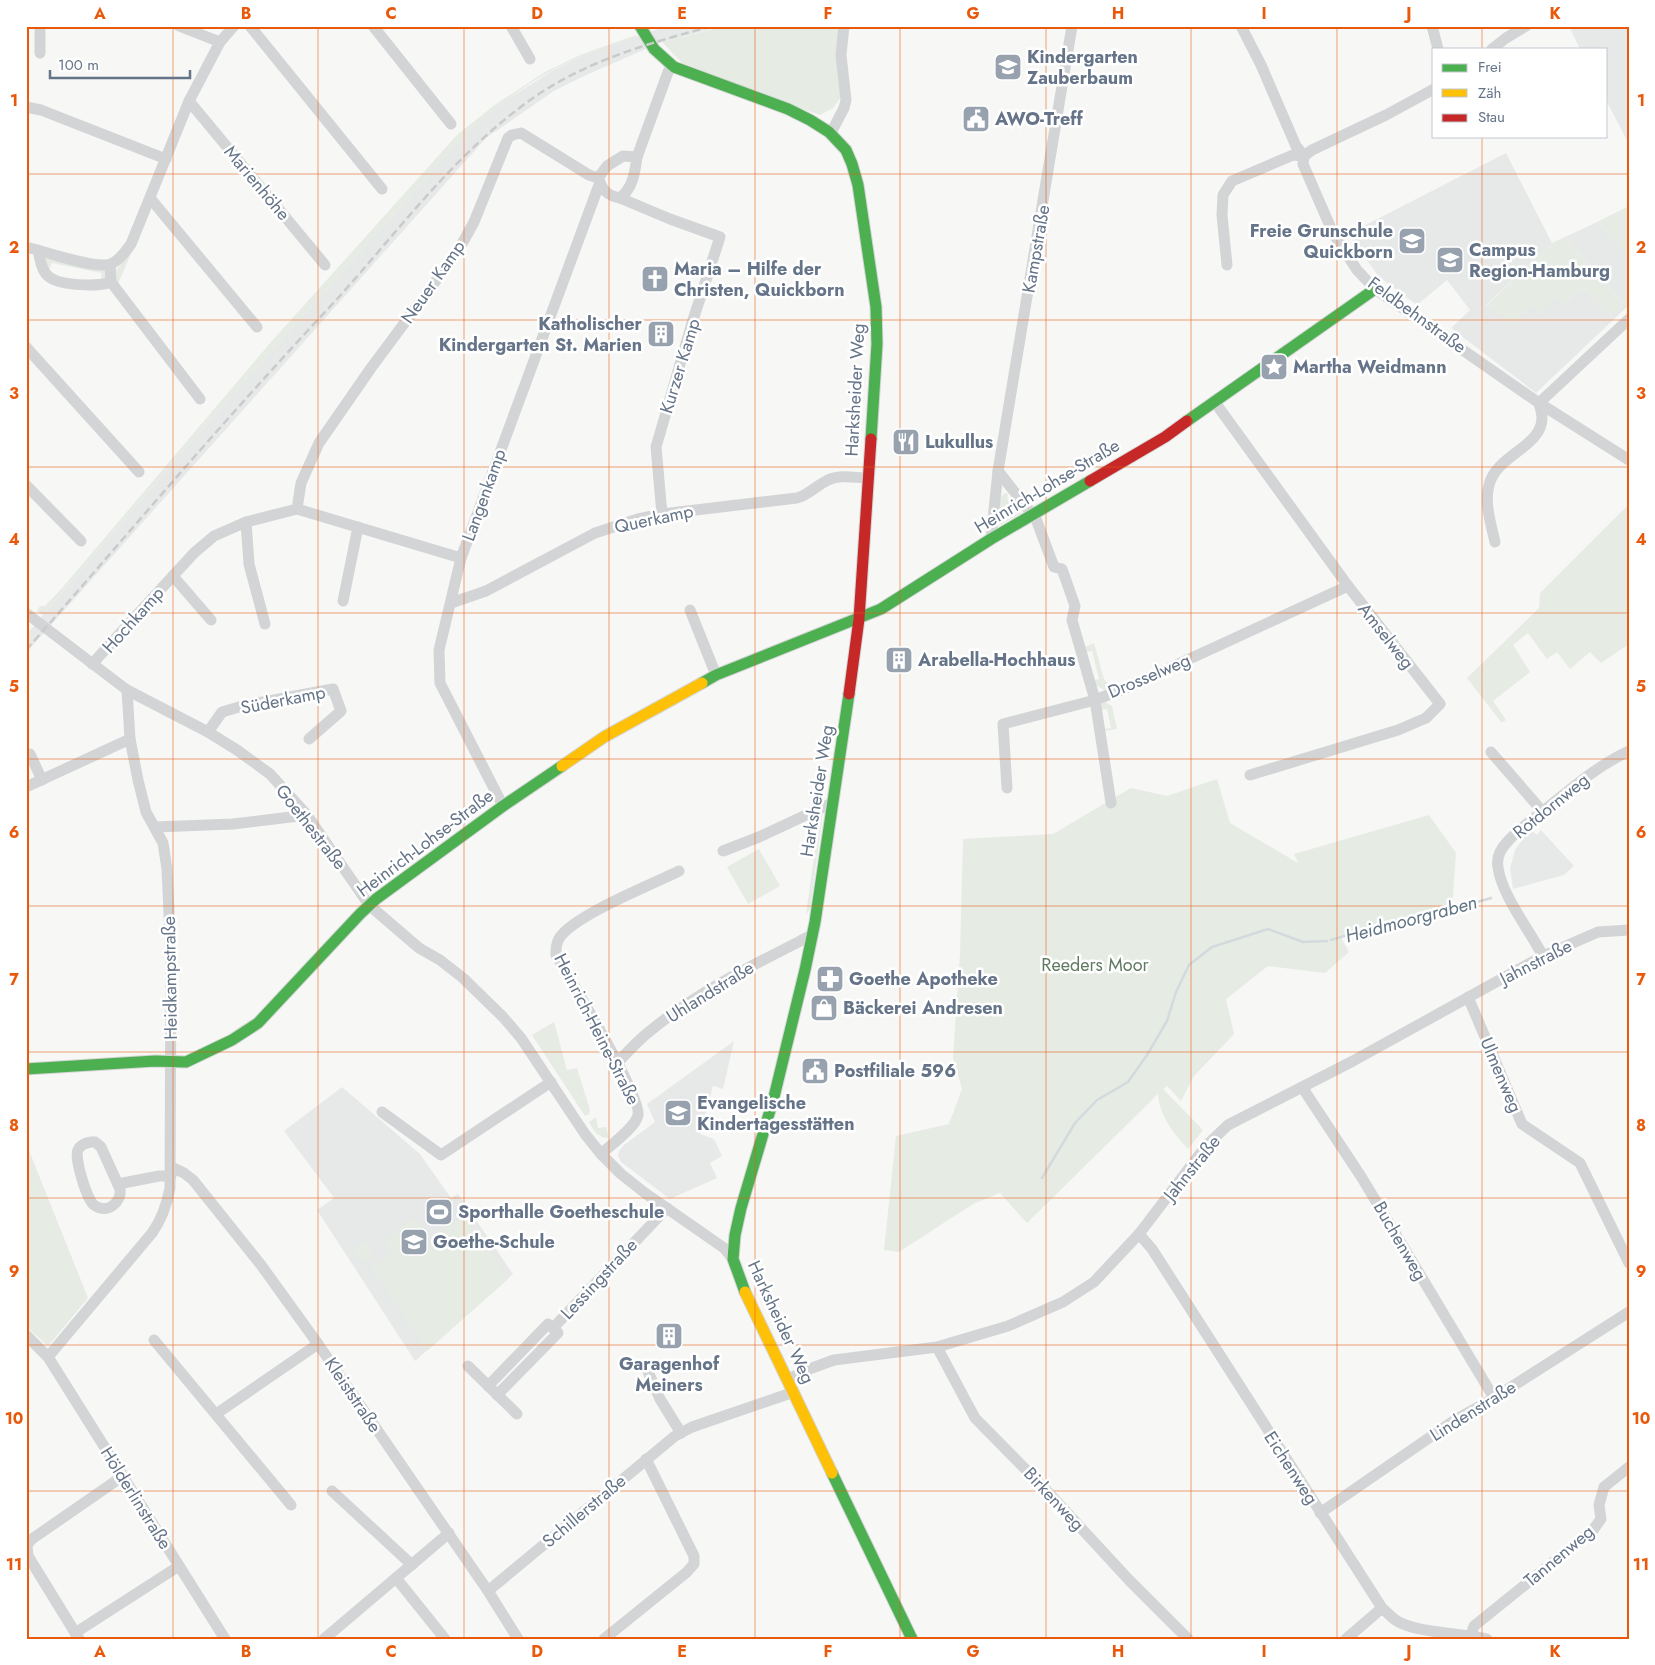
<svg xmlns="http://www.w3.org/2000/svg" width="1655" height="1665" font-family="Jost,sans-serif">
  <style>
    .built { fill: #e7e9e9 }
    .green { fill: #e6ebe4 }
    .lines { fill: none; stroke-linecap: round; stroke-linejoin: round }
    .stream { stroke: #d3dade; stroke-width: 2.5 }
    .fast-casing { stroke: #d3d5d6; stroke-width: 13 }
    .slow-casing { stroke: #d3d5d6; stroke-width: 13 }
    .jam-casing { stroke: #d3d5d6; stroke-width: 13 }
    .street { stroke: #d3d4d5; stroke-width: 11 }
    .fast { stroke: #4caf50; stroke-width: 11 }
    .slow { stroke: #ffc107; stroke-width: 11 }
    .jam { stroke: #c62828; stroke-width: 11 }
    .rail { stroke: #c9cacb; stroke-width: 2.5; stroke-dasharray: 8 4; stroke-linecap: butt }
    .grid { fill: none; stroke: #e8590c; stroke-width: 1; stroke-opacity: 0.55 }
    .labels { text-anchor: middle; dominant-baseline: central; stroke-width: 5; stroke-linejoin: round; paint-order: stroke }
    .poi-label { font-size: 18px; font-weight: bold; fill: #657488; stroke: #fff; text-anchor: start }
    .street-label { font-size: 18px; fill: #657488; stroke: #fff }
    .park-label { font-size: 18px; fill: #627a61; stroke: #fff }
    .water-label { font-size: 19px; font-style: italic; fill: #617584; stroke: #fff }
    .neatline { fill: none; stroke: #e8590c; stroke-width: 2 }
    .grid-label { font-size: 16px; text-anchor: middle; font-weight: bold; fill: #e8590c }
  </style>
  <rect width="100%" height="100%" fill="#f7f7f6"/>
  <g class="built">
    <path d="M667,26H722L662,42L584,76L554,91L486,138L26,653V635L43,615L181,453L450,151L475,126L508,99L552,71L584,55Z"/>
    <path d="M1569,26H1629V144L1606,100V49H1580Z"/>
    <path d="M1506,153L1552,243L1486,305H1531L1558,297L1564,305L1578,292L1584,290L1591,294L1610,315L1623,303L1565,237L1597,222L1629,257V305L1536,393L1451,328L1470,310L1447,280L1417,305L1379,277L1348,234Z"/>
    <path d="M1541,830L1574,866L1564,875L1513,889L1510,868L1515,850L1525,836L1532,831L1537,835Z"/>
    <path d="M734,1041L723,1089L713,1086L700,1134L714,1139L722,1156L710,1163L717,1178L670,1199L621,1162L618,1156L619,1151L624,1145L655,1122L647,1104Z"/>
    <path d="M342,1087L420,1154L451,1198L458,1194L513,1274L415,1361L317,1210L334,1198L284,1131Z"/>
  </g>
  <g class="green">
    <path d="M725,26H839L841,97L833,108L820,115L799,108L682,63L662,42Z"/>
    <path d="M636,35V37C608,47 580,56 553,70C515,90 481,120 450,151L181,453L43,615L37,611L40,606H45L63,587L271,342L457,135L496,104L545,72L580,55Z"/>
    <path d="M1629,206V257L1597,222Z"/>
    <path d="M1565,237L1623,303L1610,316L1591,294L1584,290L1578,292L1564,305L1558,297L1539,314L1531,305L1514,324L1486,306L1552,243Z"/>
    <path d="M132,251L118,284L114,276L116,270Z"/>
    <path d="M47,258L105,270L106,278L102,280L101,273L52,263L49,270L45,260Z"/>
    <path d="M1005,493L1008,494L1007,497L1013,503H1017L1021,513L1000,525L998,524L1001,497Z"/>
    <path d="M1629,504V644L1601,663L1590,652L1570,669L1557,652L1547,659L1528,633L1513,645L1530,672L1493,701L1506,720L1503,722H1501L1467,678L1539,608L1540,593Z"/>
    <path d="M1094,643L1104,679L1108,684L1116,686L1106,691L1094,684V680L1099,679L1092,651L1086,652L1085,647Z"/>
    <path d="M1105,702L1112,706L1117,729L1104,731V729L1111,728L1107,709L1100,710L1101,704Z"/>
    <path d="M1217,779L1230,823L1298,863L1294,854L1429,815L1456,853L1452,910L1340,936L1349,952L1325,973L1268,966L1226,999L1234,1034L1194,1076L1181,1101L1167,1086L1163,1089L1203,1130L1188,1149C1174,1134 1159,1115 1158,1094L1027,1223L1000,1193L973,1204L899,1252L884,1250L896,1136L949,1124L962,1089L953,1058L960,954L963,839L1053,834L1131,788L1167,796Z"/>
    <path d="M823,812L810,910L806,914L820,815Z"/>
    <path d="M759,849L780,886L748,904L727,867Z"/>
    <path d="M554,1022L567,1070L577,1068L590,1110L589,1114L585,1116L532,1035Z"/>
    <path d="M596,1117L598,1128L606,1127L609,1138C598,1138 593,1130 589,1122Z"/>
    <path d="M26,1143L88,1298L48,1346L26,1326Z"/>
    <path d="M464,1215L508,1279L427,1351L370,1265L380,1262L392,1255C387,1248 383,1244 388,1236L398,1237L393,1233L412,1219L420,1224L433,1242L435,1240L436,1235Z"/>
    <path d="M369,1241L371,1255L370,1260H361L353,1256C357,1248 360,1243 369,1241Z"/>
  </g>
  <g class="lines">
    <g class="stream">
      <path d="M1331,940L1401,919L1457,908L1491,898"/>
      <path d="M1042,1178L1075,1123L1097,1100L1128,1082L1147,1055L1167,1021L1176,992L1189,965L1212,947L1268,929L1303,942L1327,941"/>
    </g>
    <defs>
      <g id="fast">
        <path d="M640,26L654,49L674,67L788,109L810,120L829,132L846,150L852,164L858,185L876,307L877,344L871,439"/>
        <path d="M1187,421L1375,289"/>
        <path d="M702,683L716,675L881,609L991,539L1090,481"/>
        <path d="M26,1069L155,1061L186,1062L232,1040L258,1023L360,914L376,899L503,806L562,766"/>
        <path d="M745,1292L733,1259L735,1235L741,1208L774,1097L805,970L815,922L849,694"/>
        <path d="M832,1473L912,1639"/>
      </g>
      <g id="slow">
        <path d="M562,766L604,737L702,683"/>
        <path d="M745,1292L832,1473"/>
      </g>
      <g id="jam">
        <path d="M1090,481L1165,437L1187,421"/>
        <path d="M849,694L859,619L871,439"/>
      </g>
    </defs>
    <use href="#fast" class="fast-casing"/>
    <use href="#slow" class="slow-casing"/>
    <use href="#jam" class="jam-casing"/>
    <g class="street">
      <path d="M179,26L220,42"/>
      <path d="M250,26L382,189"/>
      <path d="M373,26L451,124"/>
      <path d="M511,26L530,59"/>
      <path d="M1241,26L1261,65L1296,146L1304,156L1303,164L1333,233L1357,270L1375,289L1539,403L1629,460"/>
      <path d="M1432,26L1438,49"/>
      <path d="M1492,49L1506,38L1526,26"/>
      <path d="M40,53V26"/>
      <path d="M189,101L325,265"/>
      <path d="M26,107L41,110L166,159"/>
      <path d="M831,133L844,108L846,100L841,55L844,26"/>
      <path d="M623,156L637,157C635,172 633,188 620,198C608,196 602,190 598,178L607,166Z"/>
      <path d="M1304,156L1312,150L1386,115L1434,89"/>
      <path d="M637,157L668,72L672,66"/>
      <path d="M150,198L257,327"/>
      <path d="M620,198L670,219L720,237L692,323L656,447L662,514"/>
      <path d="M26,247C44,251 96,270 111,264C120,260 125,252 131,244L189,101L220,42L234,26"/>
      <path d="M38,250C40,258 41,270 48,276C59,286 98,287 111,282"/>
      <path d="M110,264L111,282L200,399"/>
      <path d="M1227,265L1222,215L1223,195L1232,181L1293,155L1304,156"/>
      <path d="M26,347L139,472"/>
      <path d="M1214,401L1348,586L1440,704L1426,718L1398,730L1250,775"/>
      <path d="M1539,403L1629,319"/>
      <path d="M998,471L1036,519L1054,567L1062,569L1075,606L1072,620L1095,700L1111,803"/>
      <path d="M26,485L81,541"/>
      <path d="M297,509L301,483L319,443L371,368L458,251L474,222L508,138L512,135L521,133L589,175L598,178"/>
      <path d="M246,522L249,564L265,624"/>
      <path d="M991,539L998,471L1072,26"/>
      <path d="M1495,542C1491,524 1484,503 1489,485C1496,455 1542,447 1542,418C1542,413 1540,407 1539,403"/>
      <path d="M173,576L211,620"/>
      <path d="M343,601L358,527"/>
      <path d="M451,603L486,591L595,533L638,519L662,514L797,498C809,495 817,485 828,480C840,474 856,478 868,478"/>
      <path d="M690,610L716,675"/>
      <path d="M26,613L127,690L208,732L237,750L270,774L307,815L369,905L419,948L440,960L463,978L503,1017L521,1038L585,1134L601,1154L621,1174L645,1193L724,1248L733,1259"/>
      <path d="M92,664L194,553L214,536L246,522L297,509L461,558"/>
      <path d="M208,732L222,712L246,705L333,689L341,711L309,739"/>
      <path d="M1491,752L1543,812"/>
      <path d="M26,753L30,754L42,780"/>
      <path d="M26,787L130,739"/>
      <path d="M1007,788L1003,724L1095,700L1124,689L1348,586"/>
      <path d="M503,806L440,683L439,650L461,558L600,182"/>
      <path d="M155,827L233,824L307,815"/>
      <path d="M723,851L759,837L832,803"/>
      <path d="M1543,956C1530,931 1501,894 1498,867C1496,857 1502,847 1509,840C1520,828 1535,818 1547,808C1573,787 1599,765 1629,751"/>
      <path d="M1468,997L1522,1124L1580,1163L1629,1263"/>
      <path d="M617,1063C628,1052 638,1040 650,1031C697,992 759,962 812,935"/>
      <path d="M1302,1087L1362,1178L1494,1398"/>
      <path d="M382,1112L441,1155L551,1082"/>
      <path d="M91,1142H95L101,1147L120,1189C122,1202 107,1215 94,1205C87,1200 74,1158 78,1150C80,1145 85,1143 91,1142Z"/>
      <path d="M601,1154C611,1145 636,1127 638,1115C642,1097 570,979 556,955C556,948 556,943 560,937C577,914 651,885 679,871"/>
      <path d="M171,1167L184,1173L193,1180L261,1265L318,1344L488,1591L518,1639"/>
      <path d="M118,1184L159,1176H171"/>
      <path d="M1139,1234L1152,1249L1382,1608C1387,1612 1392,1618 1397,1621C1416,1633 1463,1633 1487,1639"/>
      <path d="M26,1335L48,1357L225,1639"/>
      <path d="M154,1340L291,1505"/>
      <path d="M937,1347L975,1418L1045,1489L1129,1580L1188,1639"/>
      <path d="M48,1357L152,1233C162,1219 167,1204 170,1188L171,956L167,869L163,843L146,812L138,780L130,739L127,690"/>
      <path d="M468,1366L517,1414"/>
      <path d="M646,1367L660,1399L681,1433"/>
      <path d="M788,1379L812,1368L834,1360L937,1347L1008,1326L1063,1302L1094,1282L1139,1234L1206,1146L1228,1125L1353,1061L1543,956L1598,932L1629,930"/>
      <path d="M488,1386L548,1324L553,1328L667,1208"/>
      <path d="M497,1395L558,1333L553,1328"/>
      <path d="M216,1414L318,1344"/>
      <path d="M332,1491L412,1565"/>
      <path d="M1320,1513L1455,1420L1494,1398L1629,1312"/>
      <path d="M396,1578L445,1639"/>
      <path d="M488,1591L675,1436L692,1427L794,1392"/>
      <path d="M75,1633L179,1566"/>
      <path d="M1471,1635L1474,1626L1593,1530L1601,1519L1599,1505L1604,1487L1629,1467"/>
      <path d="M79,1639L28,1556L27,1545L32,1539L123,1476"/>
      <path d="M324,1639L449,1533"/>
      <path d="M604,1639L687,1572L694,1564V1556L646,1459"/>
      <path d="M1346,1639L1382,1608"/>
    </g>
    <use href="#fast" class="fast"/>
    <use href="#slow" class="slow"/>
    <use href="#jam" class="jam"/>
    <path class="rail" d="M26,650C105,561 181,470 261,382C286,354 312,326 338,298C400,229 456,152 533,98C586,61 652,42 713,26"/>
  </g>
  <path class="grid" d="M173,26V1639M318,26V1639M464,26V1639M609,26V1639M755,26V1639M900,26V1639M1046,26V1639M1191,26V1639M1337,26V1639M1482,26V49M1482,136V1639M26,174H1629M26,320H1629M26,467H1629M26,613H1629M26,759H1629M26,906H1629M26,1052H1629M26,1198H1629M26,1345H1629M26,1491H1629"/>
  <defs>
    <symbol id="school-square" viewBox="-11 -11 22 22"><rect x="-9" y="-9" width="18" height="18" rx="4" fill="#98a2ae" stroke="#fff"/><path d="M0-5L7-2L0 1L-7-2ZM-4 1L0 2.5L4 1V4Q0 6-4 4Z" fill="#fff"/></symbol>
    <symbol id="civic-square" viewBox="-11 -11 22 22"><rect x="-9" y="-9" width="18" height="18" rx="4" fill="#98a2ae" stroke="#fff"/><path d="M-.6-6.5H3V-4.5H.6V-3L4-1V1h2V6H-6V1h2V-1L-.6-3ZM-1.2 2.5V6h2.4V2.5Z" fill="#fff"/></symbol>
    <symbol id="church-square" viewBox="-11 -11 22 22"><rect x="-9" y="-9" width="18" height="18" rx="4" fill="#98a2ae" stroke="#fff"/><path d="M-1.2-6h2.4v3.5h3.3v2.4h-3.3V6h-2.4V-.1h-3.3v-2.4h3.3Z" fill="#fff"/></symbol>
    <symbol id="building-square" viewBox="-11 -11 22 22"><rect x="-9" y="-9" width="18" height="18" rx="4" fill="#98a2ae" stroke="#fff"/><path d="M-4-6H4V6H1V3H-1V6H-4ZM-2.5-4.3h1.7v1.8h-1.7ZM.8-4.3h1.7v1.8H.8ZM-2.5-1h1.7V.8h-1.7ZM.8-1h1.7V.8H.8Z" fill="#fff"/></symbol>
    <symbol id="sight-square" viewBox="-11 -11 22 22"><rect x="-9" y="-9" width="18" height="18" rx="4" fill="#98a2ae" stroke="#fff"/><path d="M0-6L1.8-2.2L6-1.7L2.9 1.2L3.7 5.4L0 3.3L-3.7 5.4L-2.9 1.2L-6-1.7L-1.8-2.2Z" fill="#fff"/></symbol>
    <symbol id="restaurant-square" viewBox="-11 -11 22 22"><rect x="-9" y="-9" width="18" height="18" rx="4" fill="#98a2ae" stroke="#fff"/><path d="M-5-6h1v4h1v-4h1v4h1v-4h1v5L-1.5 .5V6h-2V.5L-5-1ZM5-6V6H3V1.5H1.5Q1.5-4 5-6Z" fill="#fff"/></symbol>
    <symbol id="pharmacy-square" viewBox="-11 -11 22 22"><rect x="-9" y="-9" width="18" height="18" rx="4" fill="#98a2ae" stroke="#fff"/><path d="M-2-6h4v4h4v4h-4v4h-4v-4h-4v-4h4Z" fill="#fff"/></symbol>
    <symbol id="shop-square" viewBox="-11 -11 22 22"><rect x="-9" y="-9" width="18" height="18" rx="4" fill="#98a2ae" stroke="#fff"/><path d="M-5-2.5h2.3a2.7 3.5 0 0 1 5.4 0H5L5.5 6h-11ZM-1.5-2.5h3a1.5 2.3 0 0 0-3 0Z" fill="#fff"/></symbol>
    <symbol id="stadium-square" viewBox="-11 -11 22 22"><rect x="-9" y="-9" width="18" height="18" rx="4" fill="#98a2ae" stroke="#fff"/><path d="M0-5a6.5 5 0 1 0 0 10a6.5 5 0 1 0 0-10ZM-3.5-1.8h7v3.6h-7Z" fill="#fff"/></symbol>
  </defs>
  <g fill-rule="evenodd">
    <use href="#school-square" x="992" y="51" width="32" height="32"/>
    <use href="#civic-square" x="960" y="103" width="32" height="32"/>
    <use href="#school-square" x="1396" y="225" width="32" height="32"/>
    <use href="#school-square" x="1434" y="244" width="32" height="32"/>
    <use href="#church-square" x="639" y="263" width="32" height="32"/>
    <use href="#building-square" x="645" y="318" width="32" height="32"/>
    <use href="#sight-square" x="1258" y="351" width="32" height="32"/>
    <use href="#restaurant-square" x="890" y="426" width="32" height="32"/>
    <use href="#building-square" x="883" y="644" width="32" height="32"/>
    <use href="#pharmacy-square" x="814" y="963" width="32" height="32"/>
    <use href="#shop-square" x="808" y="992" width="32" height="32"/>
    <use href="#civic-square" x="799" y="1055" width="32" height="32"/>
    <use href="#school-square" x="662" y="1097" width="32" height="32"/>
    <use href="#stadium-square" x="423" y="1196" width="32" height="32"/>
    <use href="#school-square" x="398" y="1226" width="32" height="32"/>
    <use href="#building-square" x="653" y="1320" width="32" height="32"/>
  </g>
  <g class="labels">
    <g class="poi-label">
      <text x="1027" y="57">Kindergarten<tspan x="1027" dy="21">Zauberbaum</tspan></text>
      <text x="995" y="119">AWO-Treff</text>
      <text x="1393" y="231" text-anchor="end">Freie Grunschule<tspan x="1393" dy="21">Quickborn</tspan></text>
      <text x="1469" y="250">Campus<tspan x="1469" dy="21">Region-Hamburg</tspan></text>
      <text x="674" y="269">Maria – Hilfe der<tspan x="674" dy="21">Christen, Quickborn</tspan></text>
      <text x="642" y="324" text-anchor="end">Katholischer<tspan x="642" dy="21">Kindergarten St. Marien</tspan></text>
      <text x="1293" y="367">Martha Weidmann</text>
      <text x="925" y="442">Lukullus</text>
      <text x="918" y="660">Arabella-Hochhaus</text>
      <text x="849" y="979">Goethe Apotheke</text>
      <text x="843" y="1008">Bäckerei Andresen</text>
      <text x="834" y="1071">Postfiliale 596</text>
      <text x="697" y="1103">Evangelische<tspan x="697" dy="21">Kindertagesstätten</tspan></text>
      <text x="458" y="1212">Sporthalle Goetheschule</text>
      <text x="433" y="1242">Goethe-Schule</text>
      <text x="669" y="1364" text-anchor="middle">Garagenhof<tspan x="669" dy="21">Meiners</tspan></text>
    </g>
    <g class="street-label">
      <text transform="translate(257 183) rotate(50)">Marienhöhe</text>
      <text transform="translate(1036 249) rotate(-80)">Kampstraße</text>
      <text transform="translate(433 282) rotate(-55)">Neuer Kamp</text>
      <text transform="translate(1417 315) rotate(36)">Feldbehnstraße</text>
      <text transform="translate(680 366) rotate(-73)">Kurzer Kamp</text>
      <text transform="translate(855 390) rotate(-87)">Harksheider Weg</text>
      <text transform="translate(1047 486) rotate(-31)">Heinrich-Lohse-Straße</text>
      <text transform="translate(484 495) rotate(-70)">Langenkamp</text>
      <text transform="translate(654 519) rotate(-12)">Querkamp</text>
      <text transform="translate(133 620) rotate(-48)">Hochkamp</text>
      <text transform="translate(1386 636) rotate(52)">Amselweg</text>
      <text transform="translate(1149 676) rotate(-23)">Drosselweg</text>
      <text transform="translate(283 700) rotate(-11)">Süderkamp</text>
      <text transform="translate(817 791) rotate(-81)">Harksheider Weg</text>
      <text transform="translate(1551 806) rotate(-39)">Rotdornweg</text>
      <text transform="translate(311 827) rotate(52)">Goethestraße</text>
      <text transform="translate(425 843) rotate(-37)">Heinrich-Lohse-Straße</text>
      <text transform="translate(1536 962) rotate(-27)">Jahnstraße</text>
      <text transform="translate(170 978) rotate(-91)">Heidkampstraße</text>
      <text transform="translate(710 992) rotate(-32)">Uhlandstraße</text>
      <text transform="translate(597 1029) rotate(63)">Heinrich-Heine-Straße</text>
      <text transform="translate(1501 1075) rotate(67)">Ulmenweg</text>
      <text transform="translate(1192 1168) rotate(-51)">Jahnstraße</text>
      <text transform="translate(1400 1241) rotate(60)">Buchenweg</text>
      <text transform="translate(599 1279) rotate(-47)">Lessingstraße</text>
      <text transform="translate(781 1322) rotate(65)">Harksheider Weg</text>
      <text transform="translate(353 1395) rotate(56)">Kleiststraße</text>
      <text transform="translate(1473 1411) rotate(-32)">Lindenstraße</text>
      <text transform="translate(1291 1468) rotate(57)">Eichenweg</text>
      <text transform="translate(136 1498) rotate(58)">Hölderlinstraße</text>
      <text transform="translate(1054 1499) rotate(47)">Birkenweg</text>
      <text transform="translate(584 1511) rotate(-40)">Schillerstraße</text>
      <text transform="translate(1559 1556) rotate(-40)">Tannenweg</text>
    </g>
    <g class="park-label">
      <text x="1095" y="965">Reeders Moor</text>
    </g>
    <g class="water-label">
      <text transform="translate(1411 919) rotate(-15)">Heidmoorgraben</text>
    </g>
  </g>
  <rect width="1655" height="1665" fill="none" stroke="#ffffff" stroke-width="55"/>
  <rect x="1432" y="48" width="175" height="90" fill="#ffffff" stroke="#c1c7cf"/>
  <rect x="1442" y="64" width="25" height="8" fill="#4caf50" stroke="#c1c7cf"/>
  <text x="1478" y="72" font-size="15" fill="#657488">Frei</text>
  <rect x="1442" y="89" width="25" height="8" fill="#ffc107" stroke="#c1c7cf"/>
  <text x="1478" y="98" font-size="15" fill="#657488">Zäh</text>
  <rect x="1442" y="114" width="25" height="8" fill="#c62828" stroke="#c1c7cf"/>
  <text x="1478" y="122" font-size="15" fill="#657488">Stau</text>
  <path d="M50 70v8h140v-8" fill="none" stroke="#657488" stroke-width="2.5"/>
  <text x="58" y="70" font-size="15" fill="#657488" stroke="#ffffff" stroke-width="4" paint-order="stroke">100 m</text>
  <rect x="28" y="28" width="1600" height="1610" class="neatline"/>
  <g class="grid-label">
    <text x="100" y="19">A</text>
    <text x="246" y="19">B</text>
    <text x="391" y="19">C</text>
    <text x="537" y="19">D</text>
    <text x="682" y="19">E</text>
    <text x="828" y="19">F</text>
    <text x="973" y="19">G</text>
    <text x="1118" y="19">H</text>
    <text x="1264" y="19">I</text>
    <text x="1409" y="19">J</text>
    <text x="1555" y="19">K</text>
    <text x="14" y="106">1</text>
    <text x="1641" y="106">1</text>
    <text x="14" y="253">2</text>
    <text x="1641" y="253">2</text>
    <text x="14" y="399">3</text>
    <text x="1641" y="399">3</text>
    <text x="14" y="545">4</text>
    <text x="1641" y="545">4</text>
    <text x="14" y="692">5</text>
    <text x="1641" y="692">5</text>
    <text x="14" y="838">6</text>
    <text x="1641" y="838">6</text>
    <text x="14" y="985">7</text>
    <text x="1641" y="985">7</text>
    <text x="14" y="1131">8</text>
    <text x="1641" y="1131">8</text>
    <text x="14" y="1277">9</text>
    <text x="1641" y="1277">9</text>
    <text x="14" y="1424">10</text>
    <text x="1641" y="1424">10</text>
    <text x="14" y="1570">11</text>
    <text x="1641" y="1570">11</text>
    <text x="100" y="1657">A</text>
    <text x="246" y="1657">B</text>
    <text x="391" y="1657">C</text>
    <text x="537" y="1657">D</text>
    <text x="682" y="1657">E</text>
    <text x="828" y="1657">F</text>
    <text x="973" y="1657">G</text>
    <text x="1118" y="1657">H</text>
    <text x="1264" y="1657">I</text>
    <text x="1409" y="1657">J</text>
    <text x="1555" y="1657">K</text>
  </g>
</svg>
